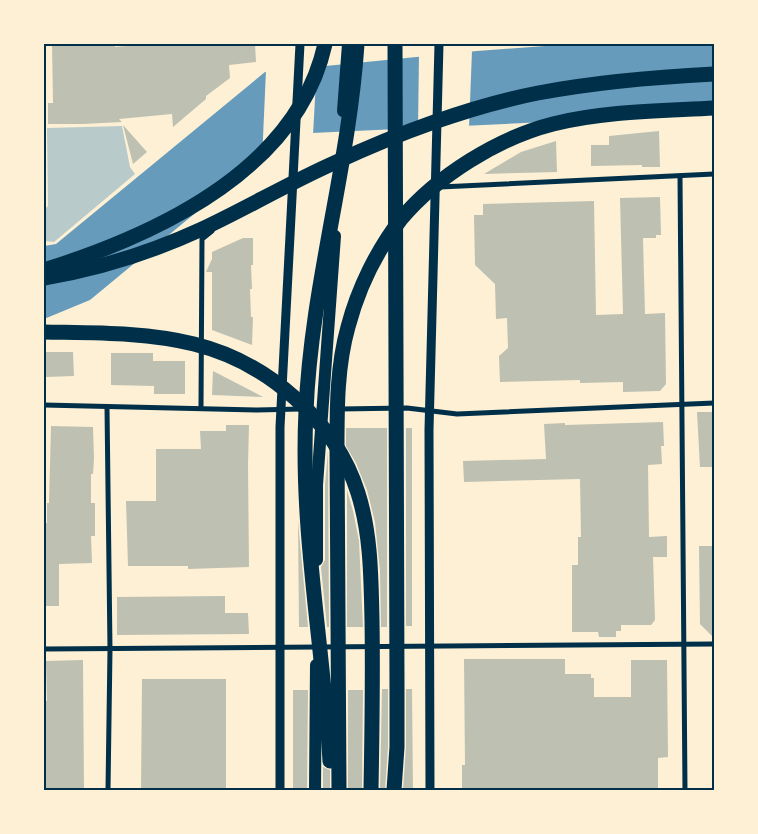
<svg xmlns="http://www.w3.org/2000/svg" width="758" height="834" font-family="'Source Sans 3',sans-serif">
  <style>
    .green { fill: #b9caca }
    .water { fill: #669bbc }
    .pier { fill: #fdf0d5 }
    .building { fill: #bec0b2 }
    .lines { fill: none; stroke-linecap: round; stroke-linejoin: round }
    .minor { stroke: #003049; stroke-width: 5 }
    .tertiary { stroke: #003049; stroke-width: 9 }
    .primary { stroke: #003049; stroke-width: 12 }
    .motorway { stroke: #003049; stroke-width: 15 }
    .neatline { fill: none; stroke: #003049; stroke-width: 2 }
  </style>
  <rect width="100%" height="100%" fill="#fdf0d5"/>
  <path class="green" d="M122,126L130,167L135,174L54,242L44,241V210L48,206L47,128Z"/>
  <path class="water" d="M572,44H714V114L312,133L268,153L90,300L44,319V246L56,244L265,72L477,51Z"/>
  <g class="pier">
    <path d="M472,51L469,127L418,129L419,54Z"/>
    <path d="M317,63L313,135L262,160L266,70Z"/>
  </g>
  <g class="building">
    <path d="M52,44H115V47L148,44H255L256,62L229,65L230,78L206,96V99L173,127L172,114L119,119L122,122L83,124H48V103H53Z"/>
    <path d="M123,125L147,152L133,164Z"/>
    <path d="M659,131L660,167H642V165L591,166V145H609V136Z"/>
    <path d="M556,141L557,172L484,174L521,152Z"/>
    <path d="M660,197L661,235H656V238H643L645,314L665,313L666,384L660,391L623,392V382L580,383V380L500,382L499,356L508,348L507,318L496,319L495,284L475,265L474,215H483V204L594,201L596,315L623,314L620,198Z"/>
    <path d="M243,238H253V265H251L252,289H250L251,317H253L252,345L212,330V272H206L212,259V252Z"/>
    <path d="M46,352H73L74,376L46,377Z"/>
    <path d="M111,353H153V361H185V394H154V386L111,385Z"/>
    <path d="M213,371L263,397L212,395Z"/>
    <path d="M697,412H714V467H700Z"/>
    <path d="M663,422L664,446H661L662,464L648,465L649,537L667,536V557H653L655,620L651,625H621V631H616V637H599L598,632H572V565H578V537H581L580,479L464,482L463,461L546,459L544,424L565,423V425Z"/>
    <path d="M226,425H249L248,465L249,567L188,569V566H128L126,501H156V449H201L200,431H226Z"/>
    <path d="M51,426L93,427L94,459L93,474H91V503H95V536H91L92,563L59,564V606H44V523H47V503H49Z"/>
    <path d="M346,428H387V627H381L380,571L375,522L367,490L356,463L346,446Z"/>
    <rect x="406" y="428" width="6" height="198"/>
    <path d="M328,451L329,627H327L321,567L325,560V485Z"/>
    <path d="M347,490L353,511L359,541L363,627H347Z"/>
    <path d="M298,520L300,543L308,627H299Z"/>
    <path d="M699,546H714V638L700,624Z"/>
    <path d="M225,596V613H248L249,634L117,635V597Z"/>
    <path d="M464,659H565V674H591V678H594V697H631V660H667L668,757L658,758V790H462V765H465Z"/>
    <path d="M83,660L84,790H44V701H47L46,661Z"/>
    <path d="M142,679H226V790H141Z"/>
    <path d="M382,689H388V747L385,790H380Z"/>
    <path d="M406,689H412L413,790H403L406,747Z"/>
    <path d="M293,690H308L307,790H293Z"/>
    <path d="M348,690H363L362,790H348Z"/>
    <path d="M323,767L330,770V790H323Z"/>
  </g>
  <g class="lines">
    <g class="minor">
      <path d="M680,176L685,790"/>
      <path d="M440,187L714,174"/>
      <path d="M44,405L257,410L301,409"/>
      <path d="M107,407L110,649L108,790"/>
      <path d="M201,408L202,239L212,231"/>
      <path d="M339,409L407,408L457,414L714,403"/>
      <path d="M44,649L714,644"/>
    </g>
    <g class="tertiary">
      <path d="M280,790V427L300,44"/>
      <path d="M430,790L429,430L439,44"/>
    </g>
    <g class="primary">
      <path d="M343,111L348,44"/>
      <path d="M317,560V485L335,236"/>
      <path d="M315,790L316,665"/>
    </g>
    <g class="motorway">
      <path d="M44,270C156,235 297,170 325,44"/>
      <path d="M44,278C98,269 152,252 202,229C247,208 289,183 334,163C396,134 471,106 538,93C596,82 655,77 714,74"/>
      <path d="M44,332C94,333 145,332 194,344C267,362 335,420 358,493C371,534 371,577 372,620C373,677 372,734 371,790"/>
      <path d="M330,761C323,644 300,528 306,411C311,287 349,167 357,44"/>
      <path d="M339,790L337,447C337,407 337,366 348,327C358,289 377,250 401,219C437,176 498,138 553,124C605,111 661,111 714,108"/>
      <path d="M394,790L397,747V687L395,44"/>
    </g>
  </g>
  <rect width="758" height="834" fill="none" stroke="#fdf0d5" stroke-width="90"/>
  <rect x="45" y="45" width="668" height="744" class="neatline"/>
</svg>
